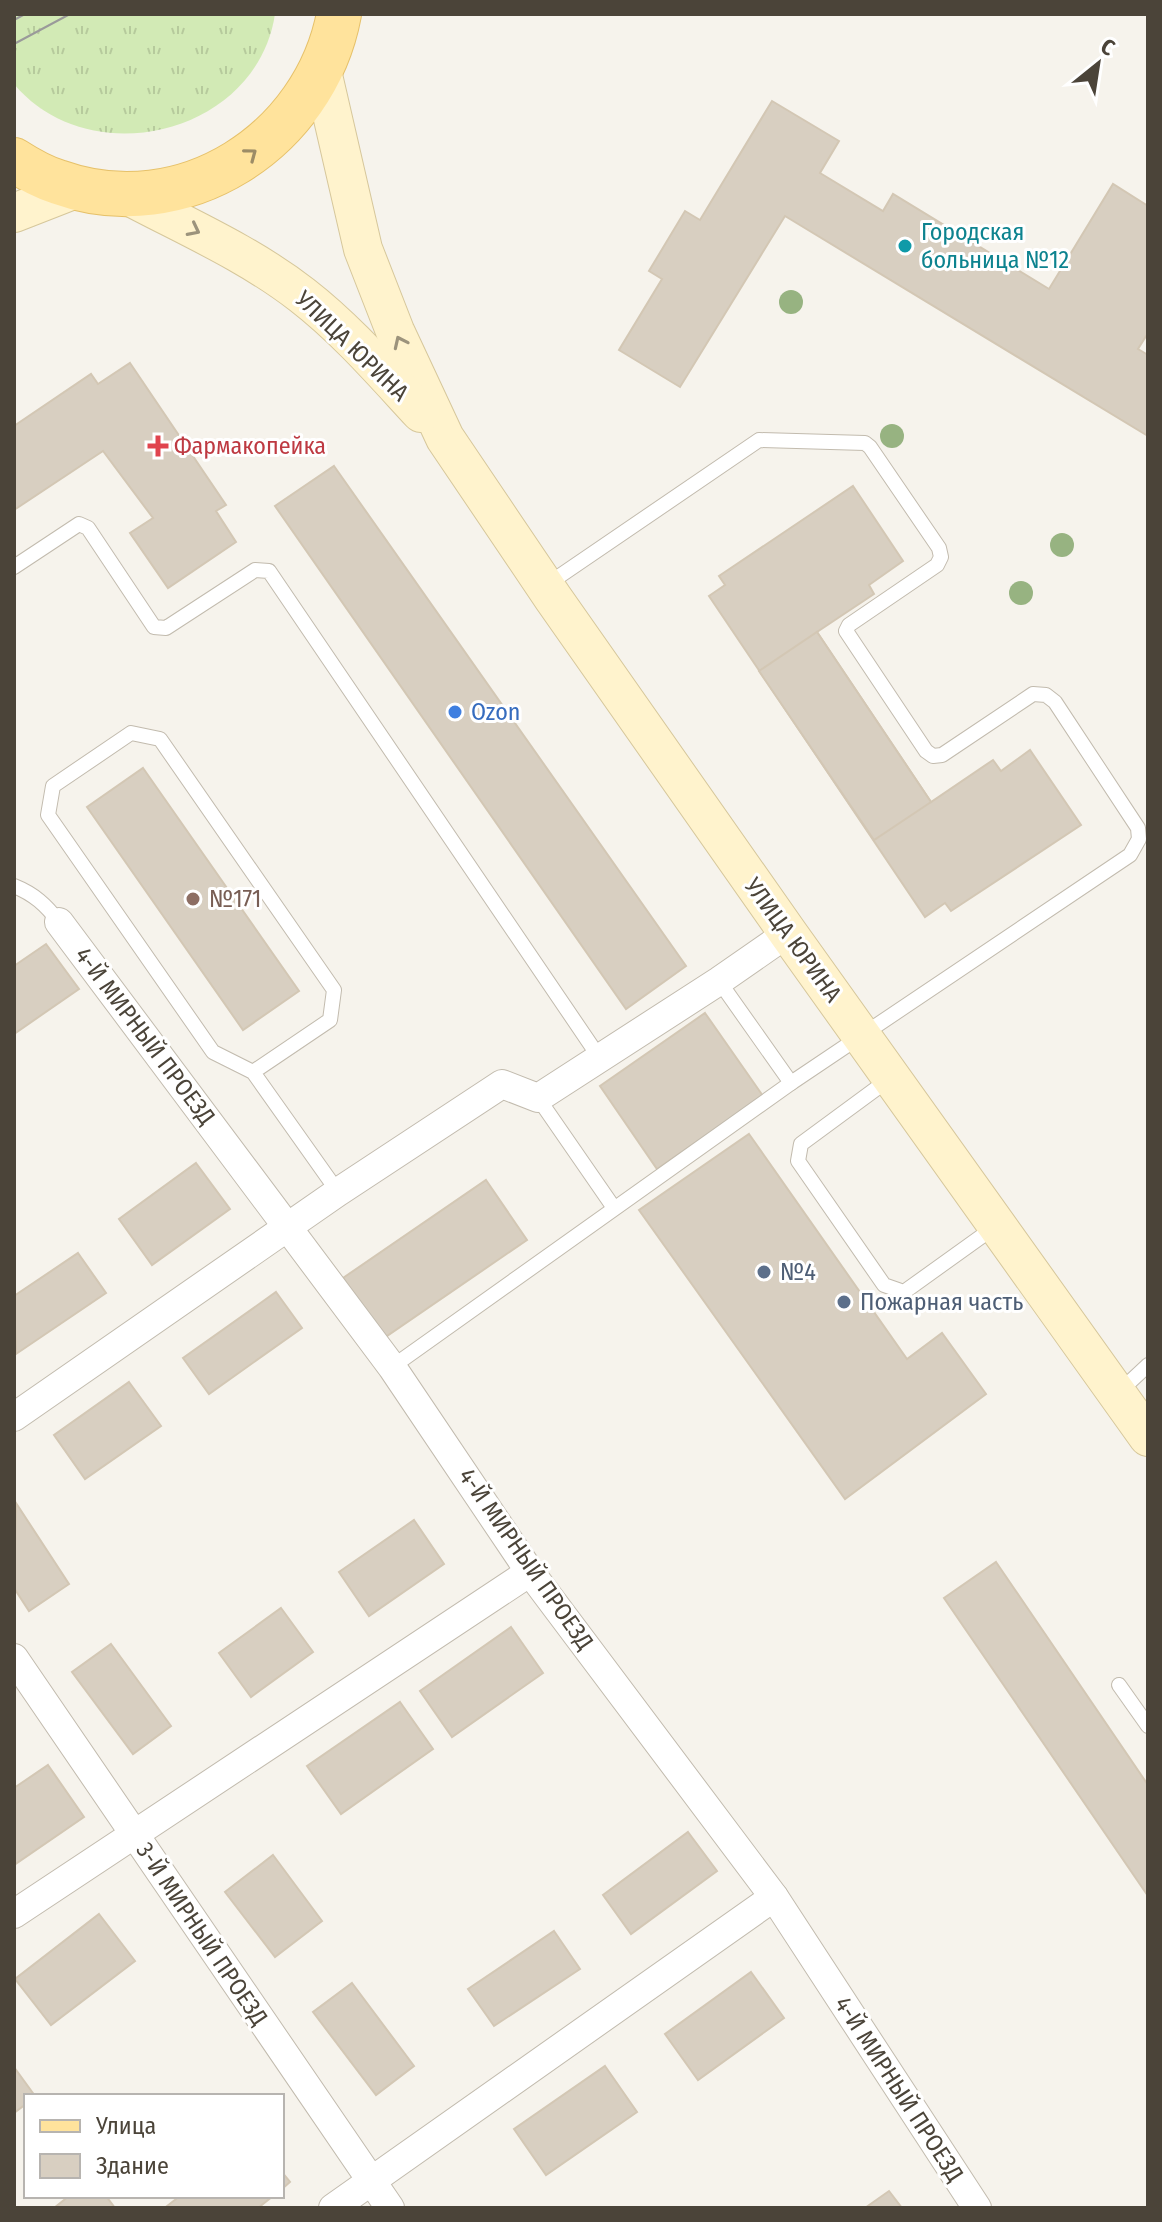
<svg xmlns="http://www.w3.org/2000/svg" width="1162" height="2222" font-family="'Fira Sans Condensed',sans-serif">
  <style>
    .grass { fill: url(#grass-tufts) }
    .building { fill: #d8cfc1; stroke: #d3c7b4; stroke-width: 2 }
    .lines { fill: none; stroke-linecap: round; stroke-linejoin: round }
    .lane-casing { stroke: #c2bbae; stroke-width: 16 }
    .street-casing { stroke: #c2bbae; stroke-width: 30 }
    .secondary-casing { stroke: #d6c79b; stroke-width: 40 }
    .primary-casing { stroke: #e6c16a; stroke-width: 46 }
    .lane { stroke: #fff; stroke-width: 14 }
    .street { stroke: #fff; stroke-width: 28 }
    .secondary { stroke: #fff3cd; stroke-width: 38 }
    .primary { stroke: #ffe39c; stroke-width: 44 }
    .tram { stroke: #9a9a9a; stroke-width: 2 }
    .tree { fill: #97b381 }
    .oneway { stroke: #9c8c66 }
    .oneway2 { stroke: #9c937c }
    .culture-dot { fill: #0f9aa8; stroke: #fff; stroke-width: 3 }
    .health-dot { fill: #e0444e; stroke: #fff; stroke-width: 3 }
    .shop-dot { fill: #3f7fe0; stroke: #fff; stroke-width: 3 }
    .education-dot { fill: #8d6e63; stroke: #fff; stroke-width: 3 }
    .service-dot { fill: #5c6f8a; stroke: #fff; stroke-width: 3 }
    .labels { text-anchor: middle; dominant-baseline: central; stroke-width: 6; stroke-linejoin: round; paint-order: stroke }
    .culture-label { font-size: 24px; fill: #0d838f; stroke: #fff; text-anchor: start }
    .street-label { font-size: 24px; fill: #4b4439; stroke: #fff }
    .health-label { font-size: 24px; fill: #be3a42; stroke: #fff; text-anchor: start }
    .shop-label { font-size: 24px; fill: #366cbe; stroke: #fff; text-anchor: start }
    .education-label { font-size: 24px; fill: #785e54; stroke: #fff; text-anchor: start }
    .service-label { font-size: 24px; fill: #4e5e75; stroke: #fff; text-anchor: start }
  </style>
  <defs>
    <pattern id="grass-tufts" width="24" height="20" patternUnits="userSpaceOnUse" patternTransform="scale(2)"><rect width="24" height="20" fill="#d2eab5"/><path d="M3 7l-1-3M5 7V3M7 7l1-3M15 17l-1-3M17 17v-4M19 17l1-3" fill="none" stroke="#b6ca9c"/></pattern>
  </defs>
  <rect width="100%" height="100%" fill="#f6f3ec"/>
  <path class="grass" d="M14,14H275C257,134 90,175 14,84Z"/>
  <g class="building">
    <path d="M772,101L839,141L820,173L883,211L893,194L1049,289L1113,184L1148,206V333L1138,349L1148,355V436L785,216L680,387L619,350L662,279L649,271L685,211L700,220Z"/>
    <path d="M130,363L226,505L216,511L236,542L168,588L130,533L153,518L103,451L14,510V426L91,374L98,384Z"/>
    <path d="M334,466L686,966L626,1009L275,506Z"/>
    <path d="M853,486L903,561L869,585L874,594L817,632L931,802L993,760L1001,771L1030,750L1081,825L951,911L945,903L925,917L709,596L725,585L719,576Z"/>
    <path d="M817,632L931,802L874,840L759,671Z"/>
    <path d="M143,768L299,991L243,1030L87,807Z"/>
    <path d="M46,944L79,989L14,1034V966Z"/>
    <path d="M705,1013L763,1096L657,1169L600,1086Z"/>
    <path d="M749,1134L907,1359L942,1333L986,1394L845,1499L639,1210Z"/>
    <path d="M196,1163L230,1209L152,1265L119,1219Z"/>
    <path d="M486,1180L527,1240L384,1338L343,1278Z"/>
    <path d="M78,1253L106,1293L16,1354L14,1296Z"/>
    <path d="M276,1292L302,1328L209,1394L183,1358Z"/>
    <path d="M129,1382L161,1426L85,1479L54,1435Z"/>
    <path d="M16,1503L69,1584L29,1611L14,1588Z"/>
    <path d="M414,1520L444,1564L369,1616L339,1572Z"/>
    <path d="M996,1562L1148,1785V1896L944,1598Z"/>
    <path d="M281,1608L313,1652L251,1697L219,1653Z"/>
    <path d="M511,1627L543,1673L452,1737L420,1691Z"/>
    <path d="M111,1644L171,1726L133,1754L72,1672Z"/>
    <path d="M400,1702L433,1749L341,1814L307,1766Z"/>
    <path d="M48,1765L84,1817L14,1865V1788Z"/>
    <path d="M688,1832L717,1871L631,1934L603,1895Z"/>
    <path d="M273,1855L322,1921L275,1957L225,1892Z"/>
    <path d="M99,1914L135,1961L51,2025L15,1979Z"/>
    <path d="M554,1931L580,1969L494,2026L468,1989Z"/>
    <path d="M751,1972L784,2018L698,2080L665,2034Z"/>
    <path d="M352,1983L414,2066L376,2095L313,2012Z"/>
    <path d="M605,2066L637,2112L546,2175L514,2129Z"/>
    <path d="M14,2067L35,2096H26V2104L14,2113Z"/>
    <path d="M282,2172L290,2182L282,2189Z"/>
    <path d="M889,2191L902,2208H865Z"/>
    <path d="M69,2196H106L115,2208H54Z"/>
    <path d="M180,2196H273L258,2208H169L167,2206Z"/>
  </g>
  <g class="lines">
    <defs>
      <g id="lane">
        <path d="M14,567L79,524L88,528L154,627L166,628L255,570L269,571L599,1057"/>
        <path d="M545,586L759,440L865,443L870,447L939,548L941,557L937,565L849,625L846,631L926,751L933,756L942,755L1033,694L1046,695L1055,702L1138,828L1139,839L1130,855L791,1083L719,981"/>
        <path d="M14,886C34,894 46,905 59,922"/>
        <path d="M253,1072L330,1020L334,990L160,739L131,733L53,786L48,815L213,1052L253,1072L338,1192"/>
        <path d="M892,1077L801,1144L798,1161L884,1285L904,1292L996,1226"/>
        <path d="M538,1098L614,1208"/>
        <path d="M392,1367L791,1083"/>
        <path d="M1118,1393L1148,1365"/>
        <path d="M1119,1685L1148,1726"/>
      </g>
      <g id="street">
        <path d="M59,922L392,1367L530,1572L774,1897L977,2208"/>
        <path d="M14,1417L338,1192L502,1084L538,1098L719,981L788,933"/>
        <path d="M14,1658L390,2208"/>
        <path d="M14,1914L530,1572"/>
        <path d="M333,2208L774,1897"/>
      </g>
      <g id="secondary">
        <path d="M322,71L363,249L395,331L445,438L553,598L788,933L1148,1437"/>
        <path d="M125,194C185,226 248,253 302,295C346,329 383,372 421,413"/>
        <path d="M14,213L78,188"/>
      </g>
      <path id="primary" d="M14,160C28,169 42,177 58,182C183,227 315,141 339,14"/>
    </defs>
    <use href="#lane" class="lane-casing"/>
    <use href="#street" class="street-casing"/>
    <use href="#secondary" class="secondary-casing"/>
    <use href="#primary" class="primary-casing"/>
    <use href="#lane" class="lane"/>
    <use href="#street" class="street"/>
    <use href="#secondary" class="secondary"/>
    <use href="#primary" class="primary"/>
    <g class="tram">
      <path d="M14,20L25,14"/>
      <path d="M14,44L70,14"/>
    </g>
  </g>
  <g class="tree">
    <circle cx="791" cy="302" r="12"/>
    <circle cx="892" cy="436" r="12"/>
    <circle cx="1062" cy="545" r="12"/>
    <circle cx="1021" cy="593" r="12"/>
  </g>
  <defs><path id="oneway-chevron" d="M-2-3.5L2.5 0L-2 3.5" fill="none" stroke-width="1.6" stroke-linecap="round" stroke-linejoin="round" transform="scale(2)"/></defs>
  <use class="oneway" href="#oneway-chevron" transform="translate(251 154) rotate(-37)"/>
  <g class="oneway2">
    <use href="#oneway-chevron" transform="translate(194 230) rotate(27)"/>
    <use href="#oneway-chevron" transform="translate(400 342) rotate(-115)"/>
  </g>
  <circle class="culture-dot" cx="905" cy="246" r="8"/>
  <path class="health-dot" d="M154 434h8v8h8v8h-8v8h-8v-8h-8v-8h8z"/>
  <circle class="shop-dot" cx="455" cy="712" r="8"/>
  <circle class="education-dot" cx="193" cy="899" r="8"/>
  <g class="service-dot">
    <circle cx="764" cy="1272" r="8"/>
    <circle cx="844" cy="1302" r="8"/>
  </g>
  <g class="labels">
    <g class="culture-label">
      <text x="921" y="232">Городская<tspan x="921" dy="28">больница №12</tspan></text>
    </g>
    <g class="street-label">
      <text transform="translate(352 346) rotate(44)">УЛИЦА ЮРИНА</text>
      <text transform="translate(793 940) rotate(54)">УЛИЦА ЮРИНА</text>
      <text transform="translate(145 1036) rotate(53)">4-Й МИРНЫЙ ПРОЕЗД</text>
      <text transform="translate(526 1559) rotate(55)">4-Й МИРНЫЙ ПРОЕЗД</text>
      <text transform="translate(202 1934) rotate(56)">3-Й МИРНЫЙ ПРОЕЗД</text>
      <text transform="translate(899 2089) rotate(57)">4-Й МИРНЫЙ ПРОЕЗД</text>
    </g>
    <g class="health-label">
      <text x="174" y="446">Фармакопейка</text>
    </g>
    <g class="shop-label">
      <text x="471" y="712">Ozon</text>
    </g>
    <g class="education-label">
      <text x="209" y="899">№171</text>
    </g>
    <g class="service-label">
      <text x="780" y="1272">№4</text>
      <text x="860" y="1302">Пожарная часть</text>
    </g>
  </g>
  <rect width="1162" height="2222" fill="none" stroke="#4b4439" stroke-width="32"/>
  <rect x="24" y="2094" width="260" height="104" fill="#ffffff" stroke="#b7b4b0" stroke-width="2"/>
  <rect x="40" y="2120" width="40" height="12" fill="#ffe39c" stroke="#b7b4b0" stroke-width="2"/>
  <text x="96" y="2134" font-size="24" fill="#4b4439">Улица</text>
  <rect x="40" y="2154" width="40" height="24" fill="#d8cfc1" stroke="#b7b4b0" stroke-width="2"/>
  <text x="96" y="2174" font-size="24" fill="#4b4439">Здание</text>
  <g transform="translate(1098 64) rotate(30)" stroke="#ffffff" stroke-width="6" paint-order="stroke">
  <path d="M0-6L14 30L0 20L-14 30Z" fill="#4b4439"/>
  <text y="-12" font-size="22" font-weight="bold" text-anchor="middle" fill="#4b4439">С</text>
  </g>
</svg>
